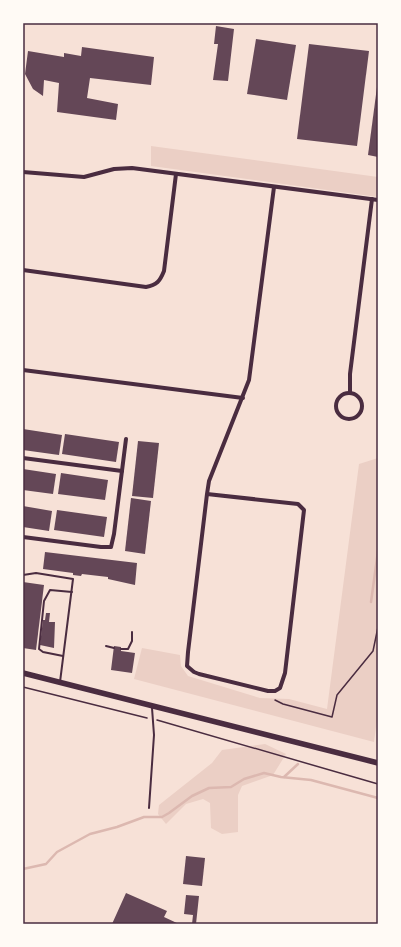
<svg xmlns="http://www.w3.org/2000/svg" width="401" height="947" font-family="'Titillium Web',sans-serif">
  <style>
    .green { fill: #ebcfc5 }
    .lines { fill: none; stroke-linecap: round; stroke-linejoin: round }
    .stream { stroke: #dcb8b0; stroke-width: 2.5 }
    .building { fill: #644757 }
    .path { stroke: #4a2c40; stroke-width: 1.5 }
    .service { stroke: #4a2c40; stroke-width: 2 }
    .minor { stroke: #4a2c40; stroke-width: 4 }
    .secondary { stroke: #4a2c40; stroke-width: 5.5 }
    .neatline { fill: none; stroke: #4a2c40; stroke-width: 1.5 }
  </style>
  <rect width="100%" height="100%" fill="#f7e1d7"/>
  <g class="green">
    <path d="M151,146L378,177V197L151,166Z"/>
    <path d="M378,458V712L374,742L134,679L142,648L180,655L181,666L188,676L260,698L289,699L327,709L359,464Z"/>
    <path d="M265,744L286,754L273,775L242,786L238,795V832L222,834L211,828L210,803L203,799L186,804L166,824L158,814L159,805L212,763L222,750Z"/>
  </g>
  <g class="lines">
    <g class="stream">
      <path d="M371,602L378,551"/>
      <path d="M284,777L298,764"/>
      <path d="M23,869L46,864L57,852L90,834L117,827L144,817H162L169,813L192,796L209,788L231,787L244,779L264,773L281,777L311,780L378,798"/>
    </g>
  </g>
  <g class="building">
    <path d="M216,26L234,29L228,81L213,80L218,44H214Z"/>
    <path d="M256,39L296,45L287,100L247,94Z"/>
    <path d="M309,44L369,51L357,146L297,139Z"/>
    <path d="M82,47L154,57L151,85L90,78L87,98L118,104L116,120L57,112L59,83L44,80L43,96L33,89L25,74L28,51L64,57V53L81,56Z"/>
    <path d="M377,87H378V157L368,155Z"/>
    <path d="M23,429L62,435L59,455L23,450Z"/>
    <path d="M65,434L119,442L116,462L62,454Z"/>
    <path d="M138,441L159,443L153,498L132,496Z"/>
    <path d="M23,469L56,474L53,494L23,490Z"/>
    <path d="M61,473L108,480L105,500L58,494Z"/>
    <path d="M131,498L151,501L145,554L125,551Z"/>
    <path d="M23,506L52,511L49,531L23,527Z"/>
    <path d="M57,510L107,517L104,537L54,530Z"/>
    <path d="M45,552L137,563L135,585L108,579V577L82,574L81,576L73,575V573L43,569Z"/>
    <path d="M23,582L44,585L36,650L23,648Z"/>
    <path d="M46,613H50L49,622H55L54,648L40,645L43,620H45Z"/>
    <path d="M114,646L121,647V651L135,653L132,673L111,670Z"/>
    <path d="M186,856L205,858L202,886L183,884Z"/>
    <path d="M126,893L167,911L164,917L179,924H112Z"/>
    <path d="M186,895L199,896L196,924H192L193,915L184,914Z"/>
  </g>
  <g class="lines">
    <g class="path">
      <path d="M23,687L147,718"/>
      <path d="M275,700L283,704L332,717L337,695L373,651L378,627"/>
      <path d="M157,720L378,784"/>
    </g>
    <g class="service">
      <path d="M23,575L36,573L73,579L60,682"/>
      <path d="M106,646L114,648"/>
      <path d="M121,649H128L132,641V632"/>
      <path d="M63,656L43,652L39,649L44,601L50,590L72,592"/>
      <path d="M149,808L154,735L152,708"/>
    </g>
    <g class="minor">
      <path d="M23,172L84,177L114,169L132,168L378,200"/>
      <path d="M23,270L146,287C157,285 160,281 164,271L176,174"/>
      <path d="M23,370L243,398"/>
      <path d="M350,392V374L372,199"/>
      <circle cx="349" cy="406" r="13"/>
      <path d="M23,458L122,471"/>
      <path d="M207,494L298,504L304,510L285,673L280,688L275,691H268L199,674L194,672L187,666L188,652L207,494L209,481L249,380L274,187"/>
      <path d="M23,537L101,547H111L114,534L126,439"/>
    </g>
    <path class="secondary" d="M23,673L378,763"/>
  </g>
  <rect width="401" height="947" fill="none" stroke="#fffaf5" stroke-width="48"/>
  <rect x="24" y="24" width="353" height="899" class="neatline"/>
</svg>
